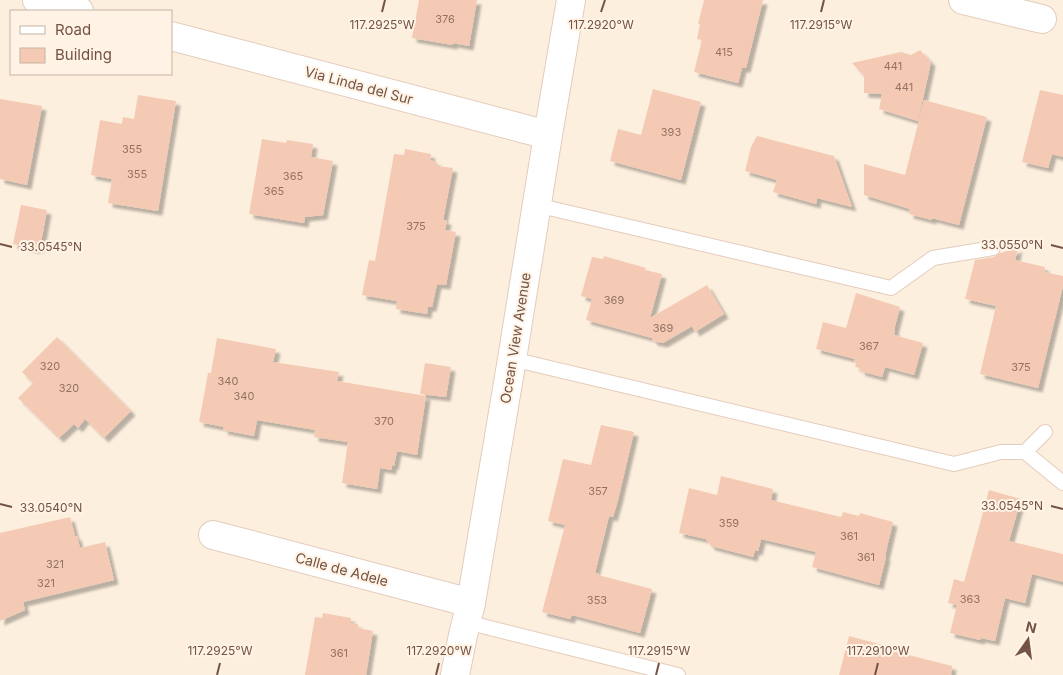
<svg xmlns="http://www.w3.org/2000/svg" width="1063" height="675" font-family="Inter,sans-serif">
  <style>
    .building { fill: #f4cab4; filter: url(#shadow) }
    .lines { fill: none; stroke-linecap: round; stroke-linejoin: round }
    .service-casing { stroke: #e3ccbd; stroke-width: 16 }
    .minor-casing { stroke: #e3ccbd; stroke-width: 30 }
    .service { stroke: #fff; stroke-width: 14 }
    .minor { stroke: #fff; stroke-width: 28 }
    .ticks { fill: none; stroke: #745345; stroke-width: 2 }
    .labels { text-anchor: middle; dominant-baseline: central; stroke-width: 4; stroke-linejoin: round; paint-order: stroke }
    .number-label { font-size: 11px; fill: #947161 }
    .street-label { font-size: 14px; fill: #745345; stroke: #fff3e5 }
    .ticks-label { font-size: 12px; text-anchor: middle; fill: #745345; stroke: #fff3e5; stroke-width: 4; stroke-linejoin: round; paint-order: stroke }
  </style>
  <defs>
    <filter id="shadow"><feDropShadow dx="4.5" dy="4.5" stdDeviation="1" flood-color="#0004"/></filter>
  </defs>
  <rect width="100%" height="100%" fill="#fdefde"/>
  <g class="building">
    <path d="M419,0H477L469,46L453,43V45L412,38Z"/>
    <path d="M704,0H763L746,68H742L738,83L694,72L702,40L697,39L700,24H698Z"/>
    <path d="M920,50L931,62L918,121L879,109L882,94L864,93V76L852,63L901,52L911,55Z"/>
    <path d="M653,89L701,102L681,180L610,161L618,129L641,135Z"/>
    <path d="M1040,90L1063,95V157L1052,154L1048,168L1022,162Z"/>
    <path d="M138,95L176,101L158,211L108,203L112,179L91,175L100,120L122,124L123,117L134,119Z"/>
    <path d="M0,99L42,106L27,185L0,179Z"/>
    <path d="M924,100L987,117L959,225L932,218V220L909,214L910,209L864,195V164L905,175Z"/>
    <path d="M757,136L834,156L852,207L817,198L816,204L773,192L777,180L745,171L751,147Z"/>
    <path d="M262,139L286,143L287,140L313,144L311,157L333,161L323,215L305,217L304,223L249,214Z"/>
    <path d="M405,149L431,154L430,160L437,162V166L453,168L443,220H447L445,230L456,232L446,285L437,284L432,307H428L427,314L396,309L397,301L362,295L369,260L375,261L394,154L404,155Z"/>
    <path d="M21,205L47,210L40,248H35V249L13,244Z"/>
    <path d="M1018,248L1015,260L1045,267L1044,272L1063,276V286L1038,388L980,374L996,306L965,299L975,260L994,257L1000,253Z"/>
    <path d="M604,256L646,268L645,270L662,274L650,318L707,285L724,314L695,332L692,326L663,343L653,341L652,338L586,320L592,299L581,296L592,257L603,259Z"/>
    <path d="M856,293L900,307L894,330L895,331L894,335L923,343L914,375L885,367L882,377L860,371L861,368L855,367L856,363L854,362L855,359L816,349L823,322L846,328Z"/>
    <path d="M57,337L131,411L104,438L85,419L78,428L74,424L59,438L18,398L33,383L22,372Z"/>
    <path d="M217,338L276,349L273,362L339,372L337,381L426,396L417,455L397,451L394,466L392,465V470L380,468L377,489L342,483L348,442L314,437L315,430L257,420L254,436L223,430L224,427L199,422L208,373H211Z"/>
    <path d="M425,363L451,367L446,397L420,394Z"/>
    <path d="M601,425L634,432L618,500L613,517L609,516L595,573L599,574L598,575L652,589L640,633L572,615L570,619L542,612L565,525L548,521L563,459L591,465Z"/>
    <path d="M721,476L773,489L771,500L841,517L843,512L859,516L860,513L893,522L885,556L886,557L879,585L812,567L816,552L761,539L758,551L755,550L753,557L711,546L706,539L679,533L689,488L717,495Z"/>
    <path d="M989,490L1021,499L1009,541L1063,554V582L1032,574L1025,603L1005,598L995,641L981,638L980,640L950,633L957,605L948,603L954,579L964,582Z"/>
    <path d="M70,517L75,536H77L80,548L105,542L114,580L23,602L25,610L0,621V533Z"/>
    <path d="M323,613L351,618V623L358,624V628L373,631L366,675H305L315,617L322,618Z"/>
    <path d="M849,636L890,647L889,650L952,666L951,675H839Z"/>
  </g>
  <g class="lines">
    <defs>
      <g id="service">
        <path d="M536,205L891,288L933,258L993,248"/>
        <path d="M512,359L954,464L1001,452H1025L1063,483"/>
        <path d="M1025,452L1045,432"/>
        <path d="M466,622L678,675"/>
      </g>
      <g id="minor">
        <path d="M37,0L79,11"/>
        <path d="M963,0L1042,19"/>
        <path d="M171,36L548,135"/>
        <path d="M213,535L471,603"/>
        <path d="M455,675L463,635L471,603L512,359L548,135L571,0"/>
      </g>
    </defs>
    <use href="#service" class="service-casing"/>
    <use href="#minor" class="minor-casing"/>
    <use href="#service" class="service"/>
    <use href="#minor" class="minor"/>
  </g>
  <path class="ticks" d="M382,12L385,0M601,12L605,0M821,12L824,0M0,244L12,247M1051,245L1063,248M0,504L12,507M1051,506L1063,509M217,675L220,663M436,675L439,663M656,675L659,663M875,675L878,663"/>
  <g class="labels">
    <g class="number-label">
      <text x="445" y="19">376</text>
      <text x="724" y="52">415</text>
      <text x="893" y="66">441</text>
      <text x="904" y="87">441</text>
      <text x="671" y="132">393</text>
      <text x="132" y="149">355</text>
      <text x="137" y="174">355</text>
      <text x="293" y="176">365</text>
      <text x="274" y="191">365</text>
      <text x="416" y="226">375</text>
      <text x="614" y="300">369</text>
      <text x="663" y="328">369</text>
      <text x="869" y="346">367</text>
      <text x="50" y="366">320</text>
      <text x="1021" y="367">375</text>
      <text x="228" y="381">340</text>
      <text x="69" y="388">320</text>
      <text x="244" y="396">340</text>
      <text x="384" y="421">370</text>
      <text x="598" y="491">357</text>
      <text x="729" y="523">359</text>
      <text x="849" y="536">361</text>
      <text x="866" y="557">361</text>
      <text x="55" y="564">321</text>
      <text x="46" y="583">321</text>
      <text x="970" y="599">363</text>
      <text x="597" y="600">353</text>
      <text x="339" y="653">361</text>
    </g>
    <g class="street-label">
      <text transform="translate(359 85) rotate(15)">Via Linda del Sur</text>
      <text transform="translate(515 338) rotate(-81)">Ocean View Avenue</text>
      <text transform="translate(342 569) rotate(15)">Calle de Adele</text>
    </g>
  </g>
  <g class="ticks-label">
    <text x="382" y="29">117.2925°W</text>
    <text x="601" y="29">117.2920°W</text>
    <text x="821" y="29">117.2915°W</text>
    <text x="1012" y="249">33.0550°N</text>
    <text x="51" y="251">33.0545°N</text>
    <text x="1012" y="510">33.0545°N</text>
    <text x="51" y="512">33.0540°N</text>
    <text x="220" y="655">117.2925°W</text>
    <text x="439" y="655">117.2920°W</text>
    <text x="659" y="655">117.2915°W</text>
    <text x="878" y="655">117.2910°W</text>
  </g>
  <rect x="10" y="10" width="162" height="65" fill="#fff3e5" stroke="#c7b3a5"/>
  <rect x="20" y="26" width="25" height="8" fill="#ffffff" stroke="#c7b3a5"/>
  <text x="55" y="35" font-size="15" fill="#745345">Road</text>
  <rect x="20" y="48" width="25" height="15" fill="#f4cab4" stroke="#c7b3a5"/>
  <text x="55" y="60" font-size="15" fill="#745345">Building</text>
  <g transform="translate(1028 640) rotate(14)" stroke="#fff3e5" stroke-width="4" paint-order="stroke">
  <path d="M0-4L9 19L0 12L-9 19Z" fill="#745345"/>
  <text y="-8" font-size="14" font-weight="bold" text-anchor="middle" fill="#745345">N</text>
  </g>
</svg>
